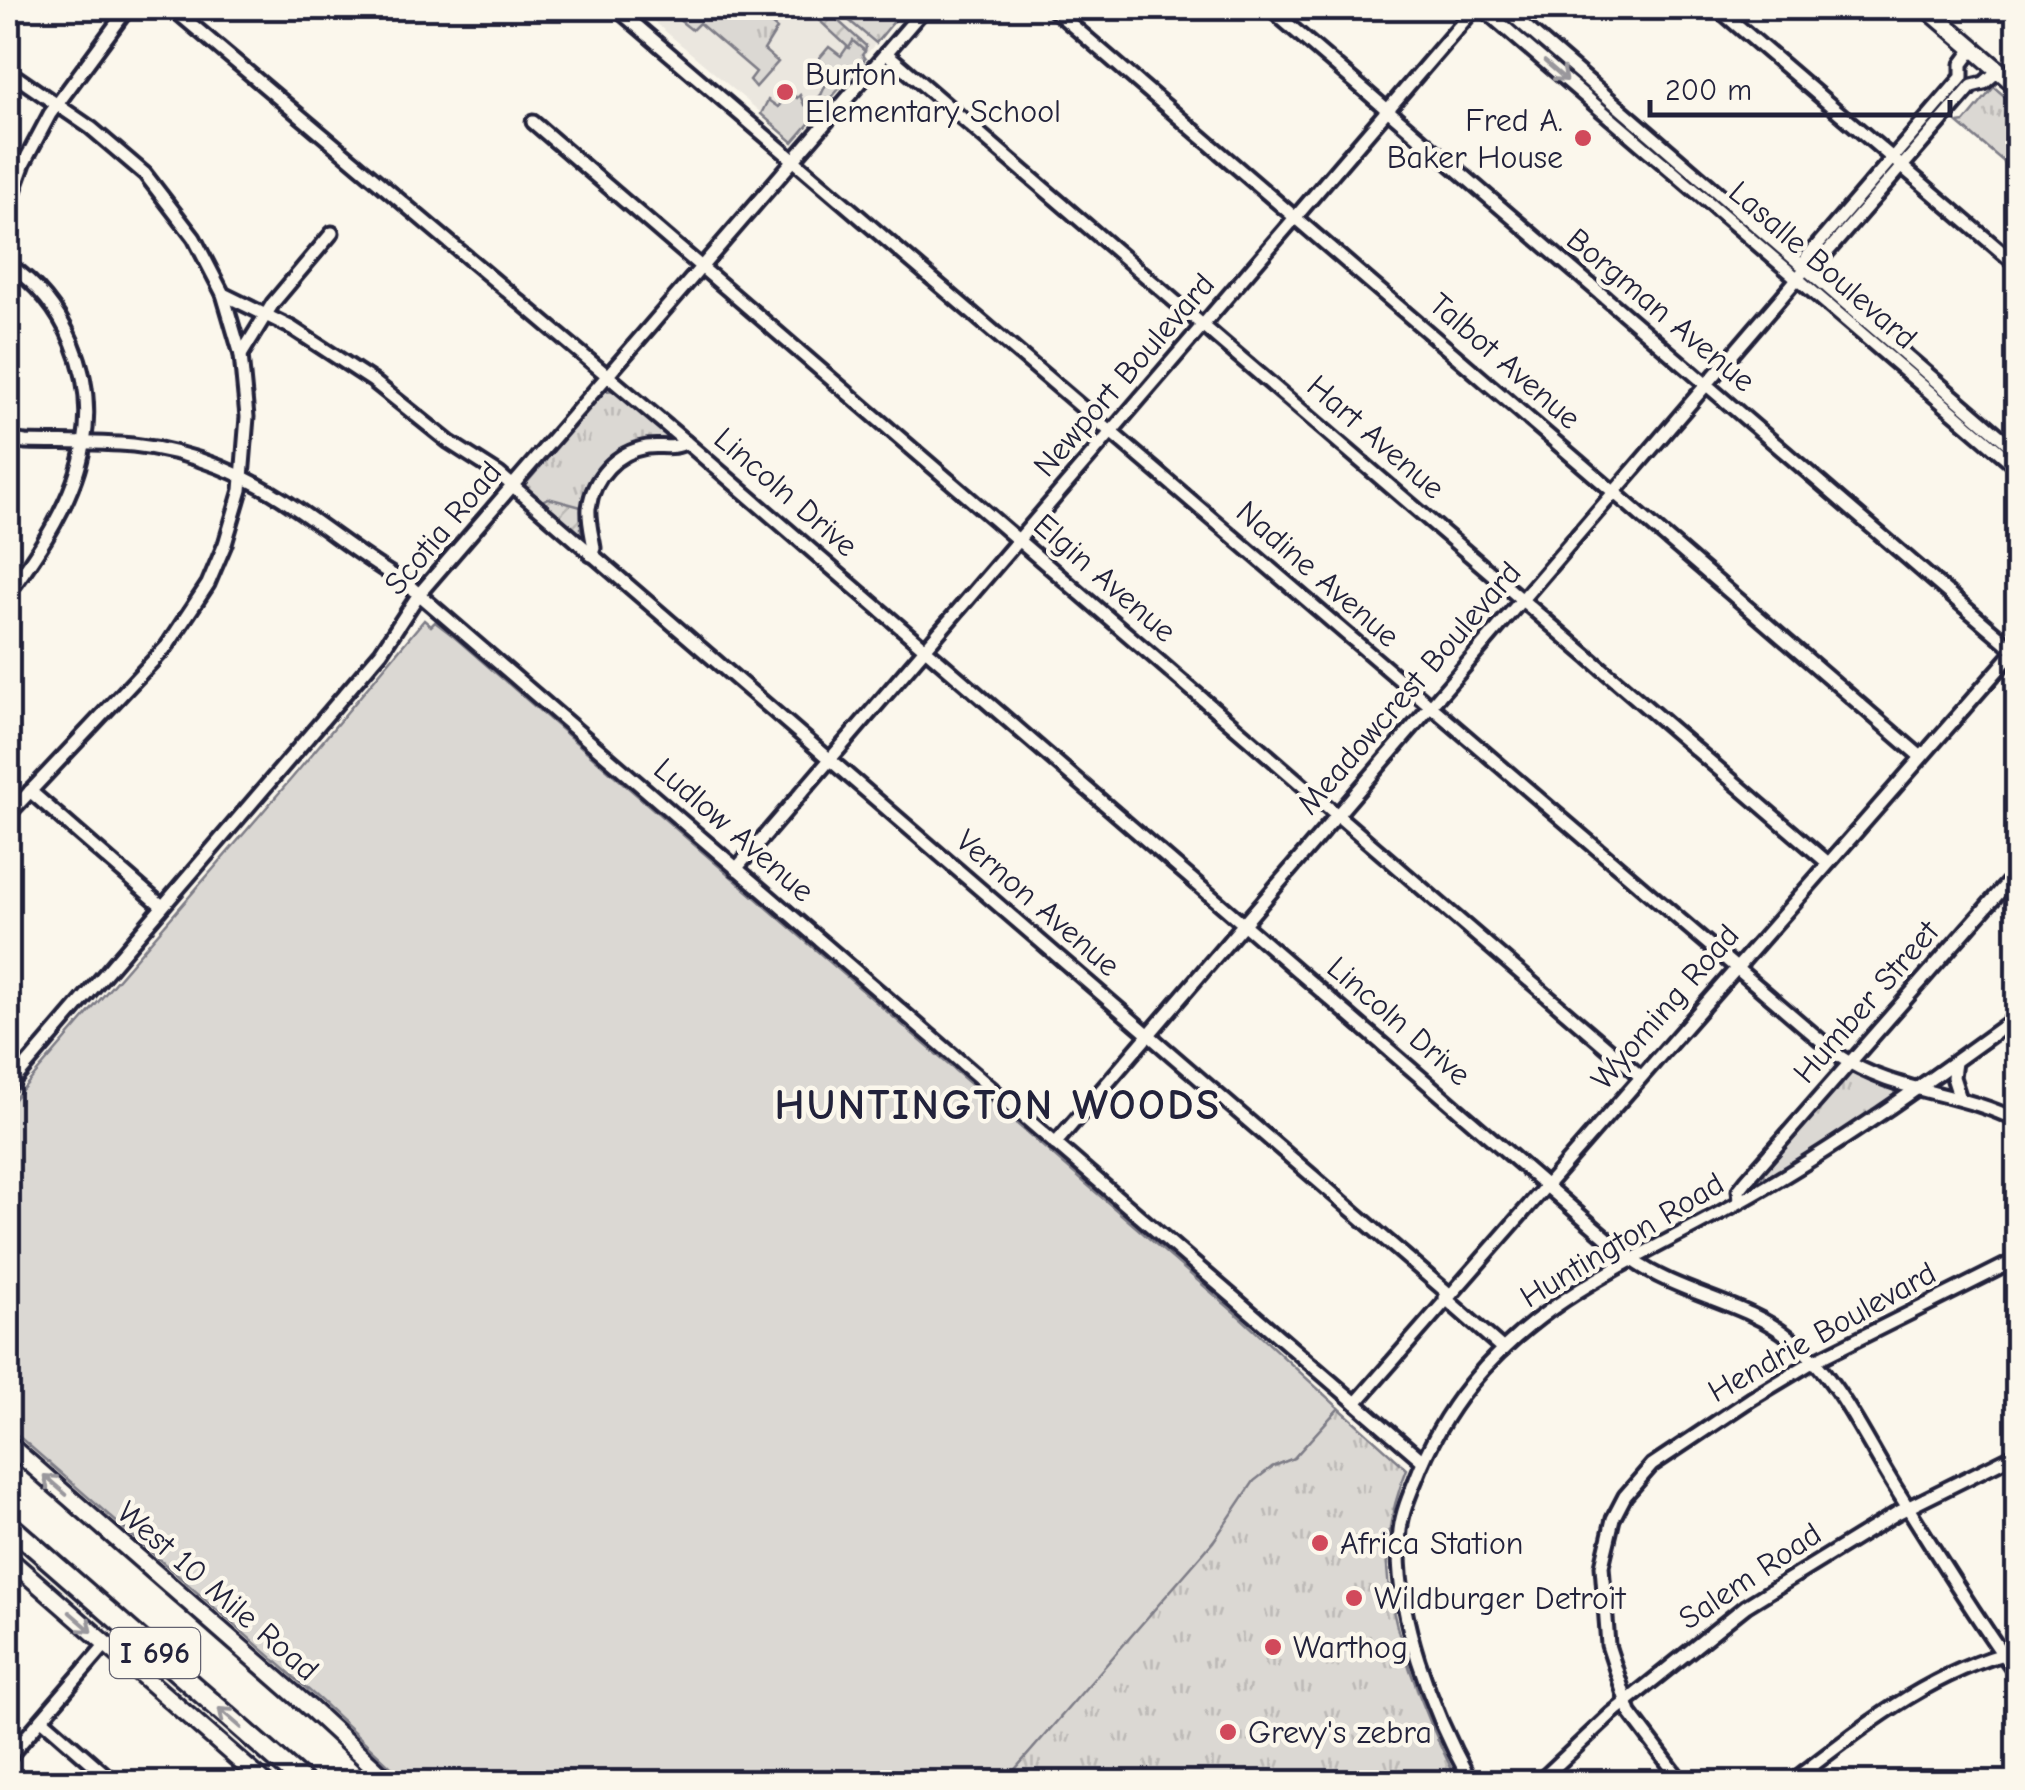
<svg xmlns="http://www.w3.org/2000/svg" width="2025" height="1790" font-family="'Comic Neue',sans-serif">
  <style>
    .built { fill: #ebe7df }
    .grass { fill: #dbd8d3; stroke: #7e7d87; stroke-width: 2.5 }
    .park { fill: url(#park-tufts); stroke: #7e7d87; stroke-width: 2.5 }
    .garden { fill: url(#garden-furrows); stroke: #7e7d87; stroke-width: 2.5 }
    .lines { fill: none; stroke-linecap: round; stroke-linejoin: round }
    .minor-casing { stroke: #22223b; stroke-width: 19 }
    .major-casing { stroke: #22223b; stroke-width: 22 }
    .highway-casing { stroke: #22223b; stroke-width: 25 }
    .minor { stroke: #fbf7ec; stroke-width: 11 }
    .major { stroke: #fbf7ec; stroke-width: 15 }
    .highway { stroke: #fbf7ec; stroke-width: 18 }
    .oneway { stroke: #99979c }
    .poi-dot { fill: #d1495b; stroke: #fbf7ec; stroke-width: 4 }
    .labels { text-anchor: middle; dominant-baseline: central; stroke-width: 9; stroke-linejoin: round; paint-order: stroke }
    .shield { fill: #fbf7ec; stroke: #636270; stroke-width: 2.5 }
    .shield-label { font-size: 30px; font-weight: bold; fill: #22223b }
    .poi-label { font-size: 32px; fill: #22223b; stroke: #fbf7ec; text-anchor: start }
    .street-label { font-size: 32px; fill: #22223b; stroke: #fbf7ec }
    .district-label { font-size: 42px; font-weight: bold; letter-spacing: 2.5px; fill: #22223b; stroke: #fbf7ec }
  </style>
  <defs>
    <pattern id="park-tufts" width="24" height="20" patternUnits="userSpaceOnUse" patternTransform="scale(2.5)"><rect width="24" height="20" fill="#dbd8d3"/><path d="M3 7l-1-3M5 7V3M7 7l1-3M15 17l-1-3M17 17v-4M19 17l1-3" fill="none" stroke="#bcb9b6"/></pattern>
    <pattern id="garden-furrows" width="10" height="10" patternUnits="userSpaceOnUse" patternTransform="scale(2.5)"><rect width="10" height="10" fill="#dbd8d3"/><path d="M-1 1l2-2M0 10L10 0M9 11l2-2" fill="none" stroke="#bcb9b6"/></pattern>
  </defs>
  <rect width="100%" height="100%" fill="#fbf7ec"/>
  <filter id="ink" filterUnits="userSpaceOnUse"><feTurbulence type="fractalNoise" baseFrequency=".01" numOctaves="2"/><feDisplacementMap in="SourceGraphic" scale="20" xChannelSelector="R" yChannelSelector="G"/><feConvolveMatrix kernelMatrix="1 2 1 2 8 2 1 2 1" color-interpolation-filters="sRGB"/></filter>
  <g filter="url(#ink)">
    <path class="built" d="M638,8H834L876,43L793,140Z"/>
    <g class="grass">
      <path d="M852,40L865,51L862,55L865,59L793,142L761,114L768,100L778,107L790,92L797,98L800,95L804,105L821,95L831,73L824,71V66L818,60L829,47L841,56Z"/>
      <path d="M424,620L431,626L435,622L452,635L1241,1318L1339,1408L1294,1458L1272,1467L1188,1573L1004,1782H407L320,1700L8,1427V1106L292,778Z"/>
    </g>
    <g class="park">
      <path d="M664,8H752L777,29L764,50L778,62L756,87L750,80L756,72L699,23L692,30Z"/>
      <path d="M834,8H905L876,43Z"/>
      <path d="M1994,87L2017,107V173L1958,123L1965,122Z"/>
      <path d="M616,390L664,432L668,440L603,468L583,538L527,491L525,485L605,391Z"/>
      <path d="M1849,1072L1894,1090L1895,1098L1779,1174L1765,1177L1763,1168Z"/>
      <path d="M1339,1408L1407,1469C1396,1496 1389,1522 1387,1552C1384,1620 1428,1722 1458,1782H1004L1213,1542L1254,1481L1272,1467L1294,1458Z"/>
    </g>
    <g class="garden">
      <path d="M806,8H824L866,46L865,51L853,41L849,48Z"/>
      <path d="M548,498L581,507V530L583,533L587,529V536L581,537L540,502Z"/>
    </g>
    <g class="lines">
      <defs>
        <g id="minor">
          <path d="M172,8L686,442L1632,1260C1681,1295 1744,1301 1790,1338C1840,1378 1866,1443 1900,1495C1938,1556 1976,1617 2018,1676"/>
          <path d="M616,8L1839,1056C1893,1093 1960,1091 2018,1121"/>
          <path d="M1052,8L1921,757"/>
          <path d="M1269,8L2018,653"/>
          <path d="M1482,8L2018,468"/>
          <path d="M1504,8L2018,452"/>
          <path d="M1717,8L2018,266"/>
          <path d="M886,53L1828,863"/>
          <path d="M8,71L91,128L145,174L194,238L223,294L292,328L373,381L449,442L499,474L1449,1294"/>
          <path d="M533,122L1640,1076"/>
          <path d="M8,208L24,163L50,114L128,8"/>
          <path d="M8,264C66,303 96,375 84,444C75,499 40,550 8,594"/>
          <path d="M1805,269L1807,257L1962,77V64L1973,49"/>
          <path d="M223,294L241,355"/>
          <path d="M8,439L25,442C61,443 98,442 133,445C192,451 250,476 297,509C334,534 367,561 406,583L1423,1461"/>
          <path d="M591,555L594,548C592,535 588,521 589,508C593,477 617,452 647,447C661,445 674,450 686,442"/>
          <path d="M30,791L162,906"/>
          <path d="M8,815L167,646L208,584L225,544L241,490L247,417L241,355L273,303L332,233"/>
          <path d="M736,869L1475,8"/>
          <path d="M1955,1062L1953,1077L1960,1099"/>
          <path d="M8,1087L381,652L419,594L925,8"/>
          <path d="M1055,1144L1791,286L1805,269L1816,265L1972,86L1984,83L1999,70"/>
          <path d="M1740,1201L1739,1190L1746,1181L2018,871"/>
          <path d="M1445,1298L1503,1349"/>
          <path d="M1356,1403L2018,647"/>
          <path d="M42,1719L114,1782"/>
          <path d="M8,1758L106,1644"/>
          <path d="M1471,1782C1433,1713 1392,1611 1400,1530C1402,1513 1409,1496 1416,1479C1443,1408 1488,1355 1550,1310C1616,1263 1691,1231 1761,1190C1850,1138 1934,1077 2018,1016"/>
          <path d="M1539,1782L1611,1714L1746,1606L1897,1513L2018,1453"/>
          <path d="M1682,1782L1630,1713L1608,1645L1602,1566L1613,1519L1625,1496L1652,1465L1751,1399L1814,1361L2018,1259"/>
          <path d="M1791,1782C1862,1728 1929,1672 2018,1650"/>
        </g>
        <g id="major">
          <path d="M1926,8L2018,87"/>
          <path d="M8,1444L311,1709L390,1782"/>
          <path d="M8,1558L264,1782"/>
        </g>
        <path id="highway" d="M8,1524L303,1782"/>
      </defs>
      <use href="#minor" class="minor-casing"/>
      <use href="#major" class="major-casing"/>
      <use href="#highway" class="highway-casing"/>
      <use href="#minor" class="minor"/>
      <use href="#major" class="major"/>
      <use href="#highway" class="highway"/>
    </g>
    <defs><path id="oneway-shaft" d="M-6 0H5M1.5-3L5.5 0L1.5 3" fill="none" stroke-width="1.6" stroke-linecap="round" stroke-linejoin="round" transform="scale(2.5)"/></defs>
    <g class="oneway">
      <use href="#oneway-shaft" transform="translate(1556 71) rotate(41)"/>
      <use href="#oneway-shaft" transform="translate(55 1485) rotate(-139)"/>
      <use href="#oneway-shaft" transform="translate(81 1622) rotate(41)"/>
      <use href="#oneway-shaft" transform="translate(230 1718) rotate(-139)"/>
    </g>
  </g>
  <g class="poi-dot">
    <circle cx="785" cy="92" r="10"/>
    <circle cx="1583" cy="138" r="10"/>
    <circle cx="1320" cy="1543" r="10"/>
    <circle cx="1354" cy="1598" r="10"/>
    <circle cx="1273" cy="1647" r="10"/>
    <circle cx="1228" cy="1732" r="10"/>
  </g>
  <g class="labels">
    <rect class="shield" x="110" y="1628" width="90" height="50" rx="8"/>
    <g class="shield-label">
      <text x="155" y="1653">I 696</text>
    </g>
    <g class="poi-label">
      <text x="805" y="74">Burton<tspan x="805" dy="37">Elementary School</tspan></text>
      <text x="1563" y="120" text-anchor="end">Fred A.<tspan x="1563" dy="37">Baker House</tspan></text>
      <text x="1340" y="1543">Africa Station</text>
      <text x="1374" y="1598">Wildburger Detroit</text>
      <text x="1293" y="1647">Warthog</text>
      <text x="1248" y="1732">Grevy's zebra</text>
    </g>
    <g class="street-label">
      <text transform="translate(1823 265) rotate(41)">Lasalle Boulevard</text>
      <text transform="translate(1661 310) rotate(40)">Borgman Avenue</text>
      <text transform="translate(1505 361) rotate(41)">Talbot Avenue</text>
      <text transform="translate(1124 375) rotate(-49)">Newport Boulevard</text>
      <text transform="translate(1376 437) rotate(41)">Hart Avenue</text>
      <text transform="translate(786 492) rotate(41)">Lincoln Drive</text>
      <text transform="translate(443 528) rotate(-50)">Scotia Road</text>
      <text transform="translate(1318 574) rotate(41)">Nadine Avenue</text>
      <text transform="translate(1105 578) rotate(41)">Elgin Avenue</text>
      <text transform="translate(1409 688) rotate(-49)">Meadowcrest Boulevard</text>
      <text transform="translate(734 830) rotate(41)">Ludlow Avenue</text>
      <text transform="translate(1038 903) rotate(41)">Vernon Avenue</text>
      <text transform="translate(1866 1002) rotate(-49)">Humber Street</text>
      <text transform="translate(1665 1007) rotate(-49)">Wyoming Road</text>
      <text transform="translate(1399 1021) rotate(41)">Lincoln Drive</text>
      <text transform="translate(1622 1240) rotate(-31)">Huntington Road</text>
      <text transform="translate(1822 1332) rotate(-29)">Hendrie Boulevard</text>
      <text transform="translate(1750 1576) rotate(-34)">Salem Road</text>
      <text transform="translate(218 1591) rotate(41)">West 10 Mile Road</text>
    </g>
    <g class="district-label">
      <text x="998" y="1105">HUNTINGTON WOODS</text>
    </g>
  </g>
  <rect width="2025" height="1790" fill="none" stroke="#fbf7ec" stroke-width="40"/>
  <rect x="20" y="20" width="1985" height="1750" fill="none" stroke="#22223b" stroke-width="4" filter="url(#ink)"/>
  <path d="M1650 100v15h300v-15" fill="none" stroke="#22223b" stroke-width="5"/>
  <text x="1665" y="100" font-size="30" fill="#22223b" stroke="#fbf7ec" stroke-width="8" paint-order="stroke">200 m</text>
</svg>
